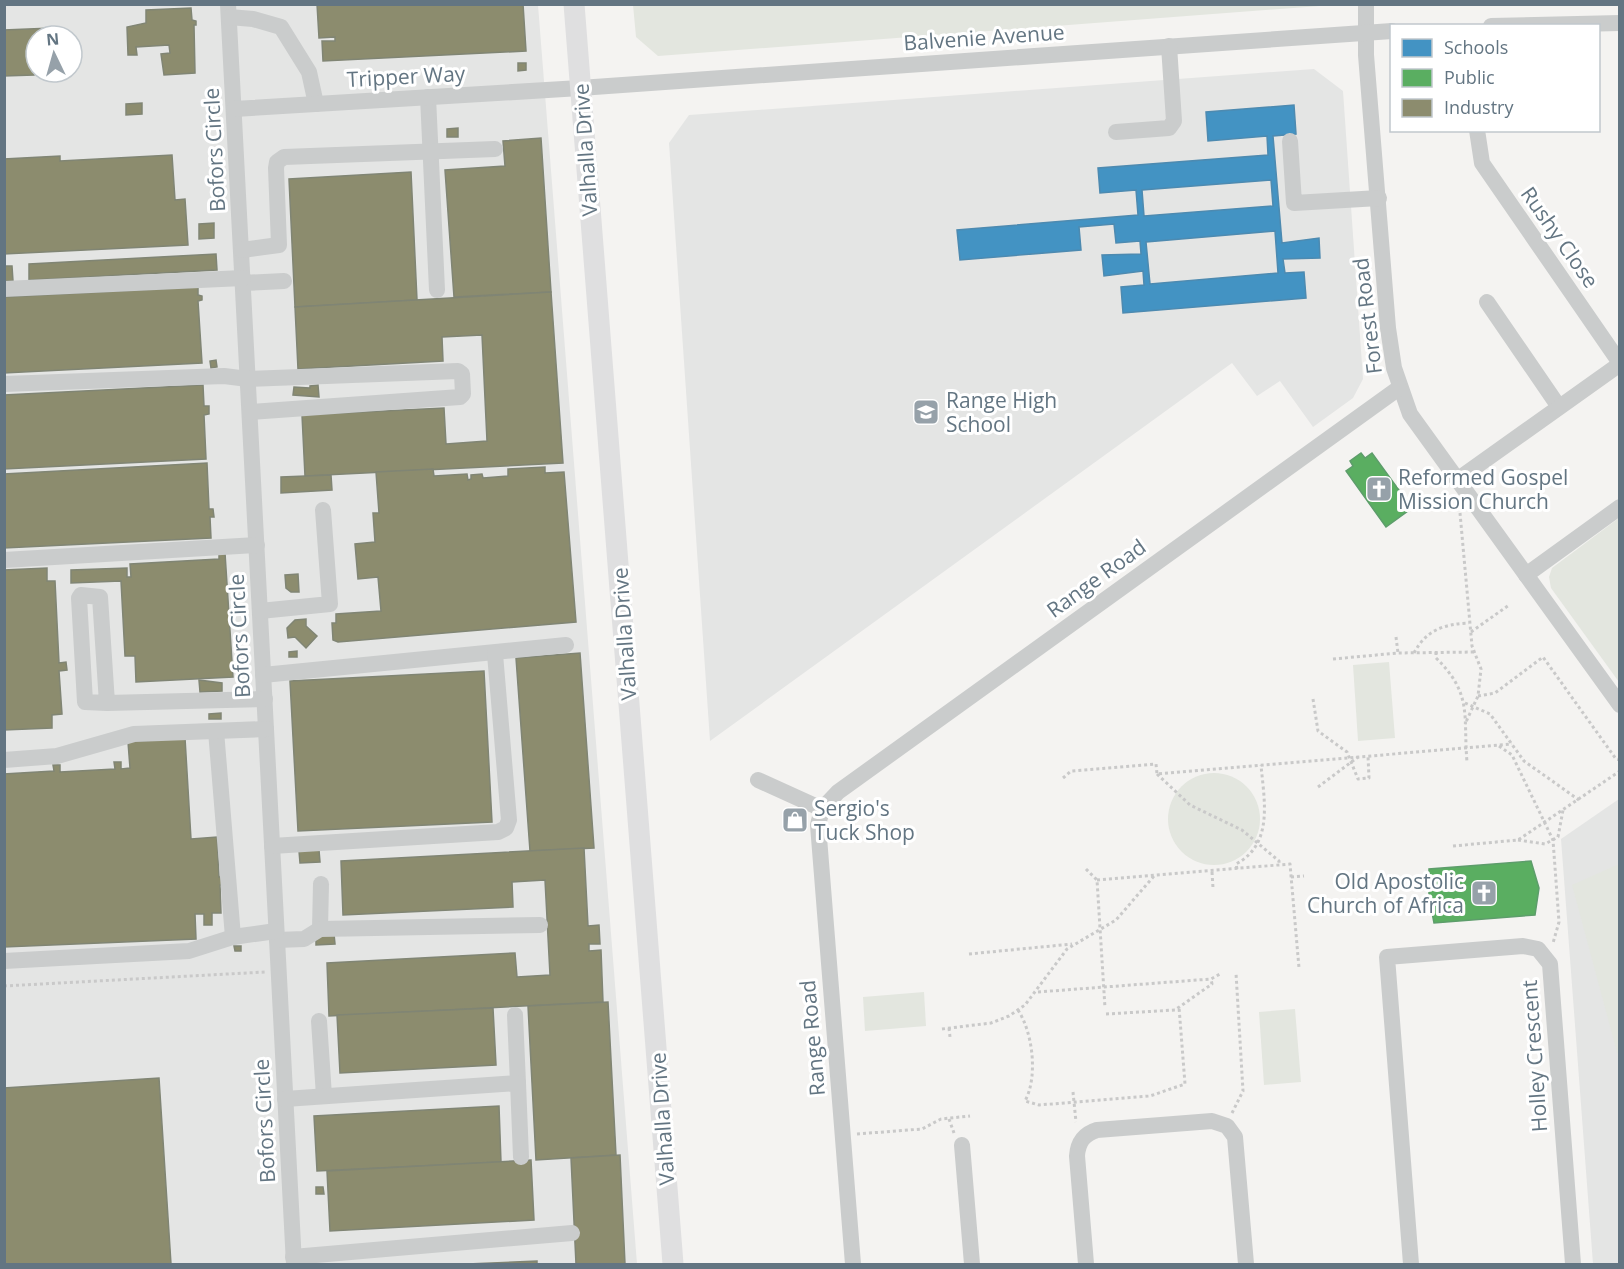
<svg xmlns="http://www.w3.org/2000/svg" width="1624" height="1269" font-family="'Open Sans',sans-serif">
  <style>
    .built { fill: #e4e5e4; fill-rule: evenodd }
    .green { fill: #e3e6df }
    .schools { fill: #4393c3; stroke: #4d8ab0; stroke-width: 1.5; fill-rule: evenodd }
    .public { fill: #5aae61; stroke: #5d9d6b; stroke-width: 1.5 }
    .industry { fill: #8c8c6e; stroke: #808574; stroke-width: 1.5 }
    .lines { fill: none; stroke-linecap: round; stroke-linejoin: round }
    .path { stroke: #c9c9c9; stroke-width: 3; stroke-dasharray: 3 3; stroke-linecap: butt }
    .minor { stroke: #cacccc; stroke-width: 16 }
    .major { stroke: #dfdfe0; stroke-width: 21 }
    .labels { text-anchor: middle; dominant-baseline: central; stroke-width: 6; stroke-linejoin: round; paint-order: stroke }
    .street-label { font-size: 21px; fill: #637582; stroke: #fff }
    .poi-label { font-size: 21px; fill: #637582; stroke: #fff; text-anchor: start }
  </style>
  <rect width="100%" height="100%" fill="#f4f3f1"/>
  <g class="built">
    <path d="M5,5H538L637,1264H5ZM36,36H72V72H36Z"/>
    <path d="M1314,69L1343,91L1363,379L1353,398L1313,427L1280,381L1257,396L1232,363L710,741L669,143L689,115Z"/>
    <path d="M1619,799V1264H1593L1561,839Z"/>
  </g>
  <g class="green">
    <path d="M633,5V4L1333,5L658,56L636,37Z"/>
    <path d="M1619,518V682L1551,588L1549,577L1552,568Z"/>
    <path d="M1389,662L1395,738L1358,741L1353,665Z"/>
    <circle cx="1214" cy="819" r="46"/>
    <path d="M1619,864V1060L1572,885Z"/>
    <path d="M924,992L926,1026L865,1031L863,997Z"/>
    <path d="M1295,1009L1301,1082L1264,1085L1259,1012Z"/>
  </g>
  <path class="schools" d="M1294,105L1296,134L1273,136L1282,243L1319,238L1320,258L1283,259L1285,273L1304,272L1306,298L1123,313L1121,287L1144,285L1143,271L1104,276L1102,255L1141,254L1140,241L1116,243L1114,224L1079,227L1081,250L960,260L957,230L1138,215L1136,190L1100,193L1098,168L1268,155L1267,136L1208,141L1206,112ZM1271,180L1273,206L1144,216L1142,190ZM1275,231L1278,273L1150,284L1146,242Z"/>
  <g class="public">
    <path d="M1361,453L1365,458L1372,453L1412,508L1386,527L1346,471L1353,466L1350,461Z"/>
    <path d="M1531,861L1539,888L1535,915L1434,923L1429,897V869Z"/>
  </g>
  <g class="industry">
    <path d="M317,4H523L526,51L323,61L322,41H335V37L319,38Z"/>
    <path d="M191,8L192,20L196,21V25H194L195,73L164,75L161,54L170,53L169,45L136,47L137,55H128L127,27L146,23V10Z"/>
    <path d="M52,28L53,36H36L34,75L4,76V30Z"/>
    <path d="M518,63H526V70L518,71Z"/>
    <path d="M142,103V114L126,115V104Z"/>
    <path d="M458,128V137H447V129Z"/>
    <path d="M541,138L551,292L454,297L445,170L505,166L503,141Z"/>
    <path d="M172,155L175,200L185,199L188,245L4,254V159L60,156V161Z"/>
    <path d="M411,172L417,300L295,307L289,179Z"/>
    <path d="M214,223V238L199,239V224Z"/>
    <path d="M216,254L217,270L29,280V264Z"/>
    <path d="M4,266H12L13,281H4Z"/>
    <path d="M198,287V295L202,296V300L198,301L202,363L4,373V297Z"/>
    <path d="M551,292L563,463L305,476L302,415L444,408L446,444L487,441L482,335L442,337L443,361L298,369L295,307Z"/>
    <path d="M216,360L217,367L211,368L210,361Z"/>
    <path d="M203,385L204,406H209V414L204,415L206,459L4,469V395Z"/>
    <path d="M318,385L319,397L293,395L294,387L310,388V386Z"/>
    <path d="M207,463L209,509H213L214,517H210L211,538L4,548V474Z"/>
    <path d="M545,467V473L564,472L576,622L338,642L333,640L332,623H336V614L381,611L378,577L358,579L355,544L375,542L373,513H379L376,472L433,469L434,476L467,474L468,480L471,479V475L482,474L483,478L508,476V469Z"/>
    <path d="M331,475L332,490L281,493V477Z"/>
    <path d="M225,553L233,677L136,682L135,656H125L121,581L71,583V570L127,568V577H131L130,564L219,559V554Z"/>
    <path d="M47,568V581H55L59,663L66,662L67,670L59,671L62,714L52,715V728L4,730V570Z"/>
    <path d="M298,574L299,592H291L286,588L285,575Z"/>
    <path d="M306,619V626L317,636L306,648L295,637L288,638L287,628L295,620Z"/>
    <path d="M297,651V657H289V652Z"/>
    <path d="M580,653L594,848L530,851L516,658Z"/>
    <path d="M484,671L492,822L298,831L290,681Z"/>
    <path d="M199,680L222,683V691L200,692Z"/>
    <path d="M221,713V719H209V714Z"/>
    <path d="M185,738L191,839L217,837L219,877H231L232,885H220L221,913H212V925H204V914H195L196,939L4,947V774L54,771L53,765H60V772L115,769L114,762H121V769L130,768L128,742Z"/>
    <path d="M584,848L588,926L599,925L600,944H589V951L601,950L603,1002L329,1016L327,963L515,953L517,977L550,975L545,880L512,882L513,907L343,915L341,861Z"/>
    <path d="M319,850L320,862L300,863L299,851Z"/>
    <path d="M334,934L335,944L316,945V935Z"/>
    <path d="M234,946H241V951H235Z"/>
    <path d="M608,1002L616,1155L536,1160L528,1006Z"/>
    <path d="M493,1008L496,1065L340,1073L337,1015Z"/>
    <path d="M159,1078L171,1264H4V1088Z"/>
    <path d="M499,1106L501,1162L317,1171L314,1116Z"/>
    <path d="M620,1155L625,1264H576L571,1158Z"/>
    <path d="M531,1160L534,1220L330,1231L327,1171Z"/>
    <path d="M316,1187H323L324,1194H316Z"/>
    <path d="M537,1261V1264H467Z"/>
  </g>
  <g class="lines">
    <g class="path">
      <path d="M1460,513L1472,646L1481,669L1478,696L1465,724"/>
      <path d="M1471,632L1509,605"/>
      <path d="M1396,637L1398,653"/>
      <path d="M1436,652V658C1473,694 1463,716 1467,762"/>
      <path d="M1414,653C1426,630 1444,624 1469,623"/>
      <path d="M1333,659L1398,653L1475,652"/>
      <path d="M1478,696L1495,693L1543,657L1616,759L1620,760"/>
      <path d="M1313,699L1318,731L1347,752L1358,779L1369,778L1368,756"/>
      <path d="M1465,703L1490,714L1524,761L1579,800"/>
      <path d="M1499,746L1512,755L1553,840L1559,922L1553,943"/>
      <path d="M1157,774L1190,805L1242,830L1279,861V865"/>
      <path d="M1063,778L1071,771L1156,764L1157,774L1512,744"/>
      <path d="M1318,787L1358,757"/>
      <path d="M1518,840L1545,844L1558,837L1563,810"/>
      <path d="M1453,846L1518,840L1620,771"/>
      <path d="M1086,869L1097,880L1105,1008"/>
      <path d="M1237,869L1236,864C1274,844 1264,800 1261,765"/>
      <path d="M1212,872L1213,888"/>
      <path d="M1291,877L1304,876"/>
      <path d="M1097,880L1290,864L1299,968"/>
      <path d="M969,954L1072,944"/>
      <path d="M4,986L265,972"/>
      <path d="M1038,992L1211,979"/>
      <path d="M1018,1010C1033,1033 1038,1077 1025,1101L1039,1105L1150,1096L1185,1084L1179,1007"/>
      <path d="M1106,1014L1175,1010L1212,984L1211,979L1220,974"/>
      <path d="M949,1028L950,1037"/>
      <path d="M942,1029L991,1023L1009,1016L1025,1005L1067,949L1116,920L1154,876"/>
      <path d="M1073,1092L1076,1122"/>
      <path d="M1232,1113L1243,1091L1236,973"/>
      <path d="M949,1119L954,1133"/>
      <path d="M857,1134L922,1129L941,1119L970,1116"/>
    </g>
    <g class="minor">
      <path d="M228,4L294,1264"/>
      <path d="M1366,4V55L1388,328L1394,368L1410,414L1620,705"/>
      <path d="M229,17L253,19L281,27L309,72L316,104"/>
      <path d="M1491,26L1620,23"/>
      <path d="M428,97L437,290"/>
      <path d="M234,109L580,88L1392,31"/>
      <path d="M1477,130L1482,163L1620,363"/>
      <path d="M1116,132L1169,128L1174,121L1169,46"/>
      <path d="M1290,141L1294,203L1379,198"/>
      <path d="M242,250L279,245L276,168L277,162L284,157L495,149"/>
      <path d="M243,283L284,281"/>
      <path d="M4,289L243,278"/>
      <path d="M1487,302L1559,407"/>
      <path d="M4,384L224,376L248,379L458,371L462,374L463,394L460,397L250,412"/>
      <path d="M1457,480L1620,364"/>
      <path d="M4,560L257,545"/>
      <path d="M1526,575L1620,507"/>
      <path d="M260,611L330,604L323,510"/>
      <path d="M263,675L566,645"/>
      <path d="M107,703L100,597L81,595L79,598L85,702L107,703L265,699"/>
      <path d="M216,731L233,937"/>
      <path d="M4,760L57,756L134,734L266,729"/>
      <path d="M758,780L822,809"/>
      <path d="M272,846L498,832L506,828L509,820L495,654"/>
      <path d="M320,929L321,884"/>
      <path d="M277,940L304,939L320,929L540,925"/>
      <path d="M4,961L189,951L233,937L276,931"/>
      <path d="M515,1015L518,1083"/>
      <path d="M319,1021L324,1096"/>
      <path d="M285,1099L518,1083L521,1157"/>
      <path d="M962,1145L972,1264"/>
      <path d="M293,1257L572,1233"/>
      <path d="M853,1264L818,825L822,809L838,792L1399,388"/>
      <path d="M1086,1264L1077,1156C1078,1142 1084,1134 1097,1130L1212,1121L1227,1126L1235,1137L1246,1264"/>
      <path d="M1411,1264L1387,957L1523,946L1538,949L1550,964L1573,1264"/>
    </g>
    <path class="major" d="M574,4L673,1264"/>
  </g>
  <defs>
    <symbol id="school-square" viewBox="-11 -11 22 22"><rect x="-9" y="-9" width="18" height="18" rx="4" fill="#96a1a9" stroke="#fff"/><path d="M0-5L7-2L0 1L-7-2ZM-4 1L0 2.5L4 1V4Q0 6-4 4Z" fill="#fff"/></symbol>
    <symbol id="church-square" viewBox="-11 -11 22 22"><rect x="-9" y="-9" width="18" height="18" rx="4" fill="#96a1a9" stroke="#fff"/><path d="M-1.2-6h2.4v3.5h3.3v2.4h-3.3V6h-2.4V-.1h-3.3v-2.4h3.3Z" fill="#fff"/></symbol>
    <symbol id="shop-square" viewBox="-11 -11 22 22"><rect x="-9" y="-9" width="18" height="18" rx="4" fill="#96a1a9" stroke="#fff"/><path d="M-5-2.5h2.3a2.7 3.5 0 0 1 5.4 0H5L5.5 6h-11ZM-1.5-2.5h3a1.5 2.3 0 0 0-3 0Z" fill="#fff"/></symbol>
  </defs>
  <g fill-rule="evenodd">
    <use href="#school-square" x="911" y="397" width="30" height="30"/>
    <use href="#church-square" x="1364" y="474" width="30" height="30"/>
    <use href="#shop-square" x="780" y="805" width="30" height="30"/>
    <use href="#church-square" x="1469" y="878" width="30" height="30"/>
  </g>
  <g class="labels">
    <g class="street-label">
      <text transform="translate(984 37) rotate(-4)">Balvenie Avenue</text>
      <text transform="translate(406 76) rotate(-3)">Tripper Way</text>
      <text transform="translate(214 150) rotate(-93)">Bofors Circle</text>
      <text transform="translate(585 150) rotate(-94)">Valhalla Drive</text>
      <text transform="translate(1560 237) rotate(55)">Rushy Close</text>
      <text transform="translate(1367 316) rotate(-97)">Forest Road</text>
      <text transform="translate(1096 578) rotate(-36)">Range Road</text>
      <text transform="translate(624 634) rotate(-94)">Valhalla Drive</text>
      <text transform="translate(239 636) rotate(-93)">Bofors Circle</text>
      <text transform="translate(812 1038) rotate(-95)">Range Road</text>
      <text transform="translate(1534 1056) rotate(-94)">Holley Crescent</text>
      <text transform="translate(662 1119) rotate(-94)">Valhalla Drive</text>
      <text transform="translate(264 1121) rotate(-93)">Bofors Circle</text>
    </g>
    <g class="poi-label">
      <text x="946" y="400">Range High<tspan x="946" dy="24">School</tspan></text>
      <text x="1398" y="477">Reformed Gospel<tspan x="1398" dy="24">Mission Church</tspan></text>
      <text x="814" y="808">Sergio's<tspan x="814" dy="24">Tuck Shop</tspan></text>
      <text x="1464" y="881" text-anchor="end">Old Apostolic<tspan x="1464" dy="24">Church of Africa</tspan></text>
    </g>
  </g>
  <rect width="1624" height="1269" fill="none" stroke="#637582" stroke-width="12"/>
  <rect x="1390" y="24" width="210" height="108" fill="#ffffff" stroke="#c1c8cd" stroke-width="1.5"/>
  <rect x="1402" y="39" width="30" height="18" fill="#4393c3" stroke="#c1c8cd" stroke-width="1.5"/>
  <text x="1444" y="54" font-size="18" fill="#637582">Schools</text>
  <rect x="1402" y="69" width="30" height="18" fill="#5aae61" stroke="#c1c8cd" stroke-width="1.5"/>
  <text x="1444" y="84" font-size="18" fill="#637582">Public</text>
  <rect x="1402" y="99" width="30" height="18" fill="#8c8c6e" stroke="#c1c8cd" stroke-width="1.5"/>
  <text x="1444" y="114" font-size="18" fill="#637582">Industry</text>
  <g transform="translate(54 54) rotate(355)"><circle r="28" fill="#ffffff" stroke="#c1c8cd" stroke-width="1.5"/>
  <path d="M0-4.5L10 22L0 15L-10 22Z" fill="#96a1a9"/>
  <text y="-9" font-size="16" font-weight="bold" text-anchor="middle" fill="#637582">N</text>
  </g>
</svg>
